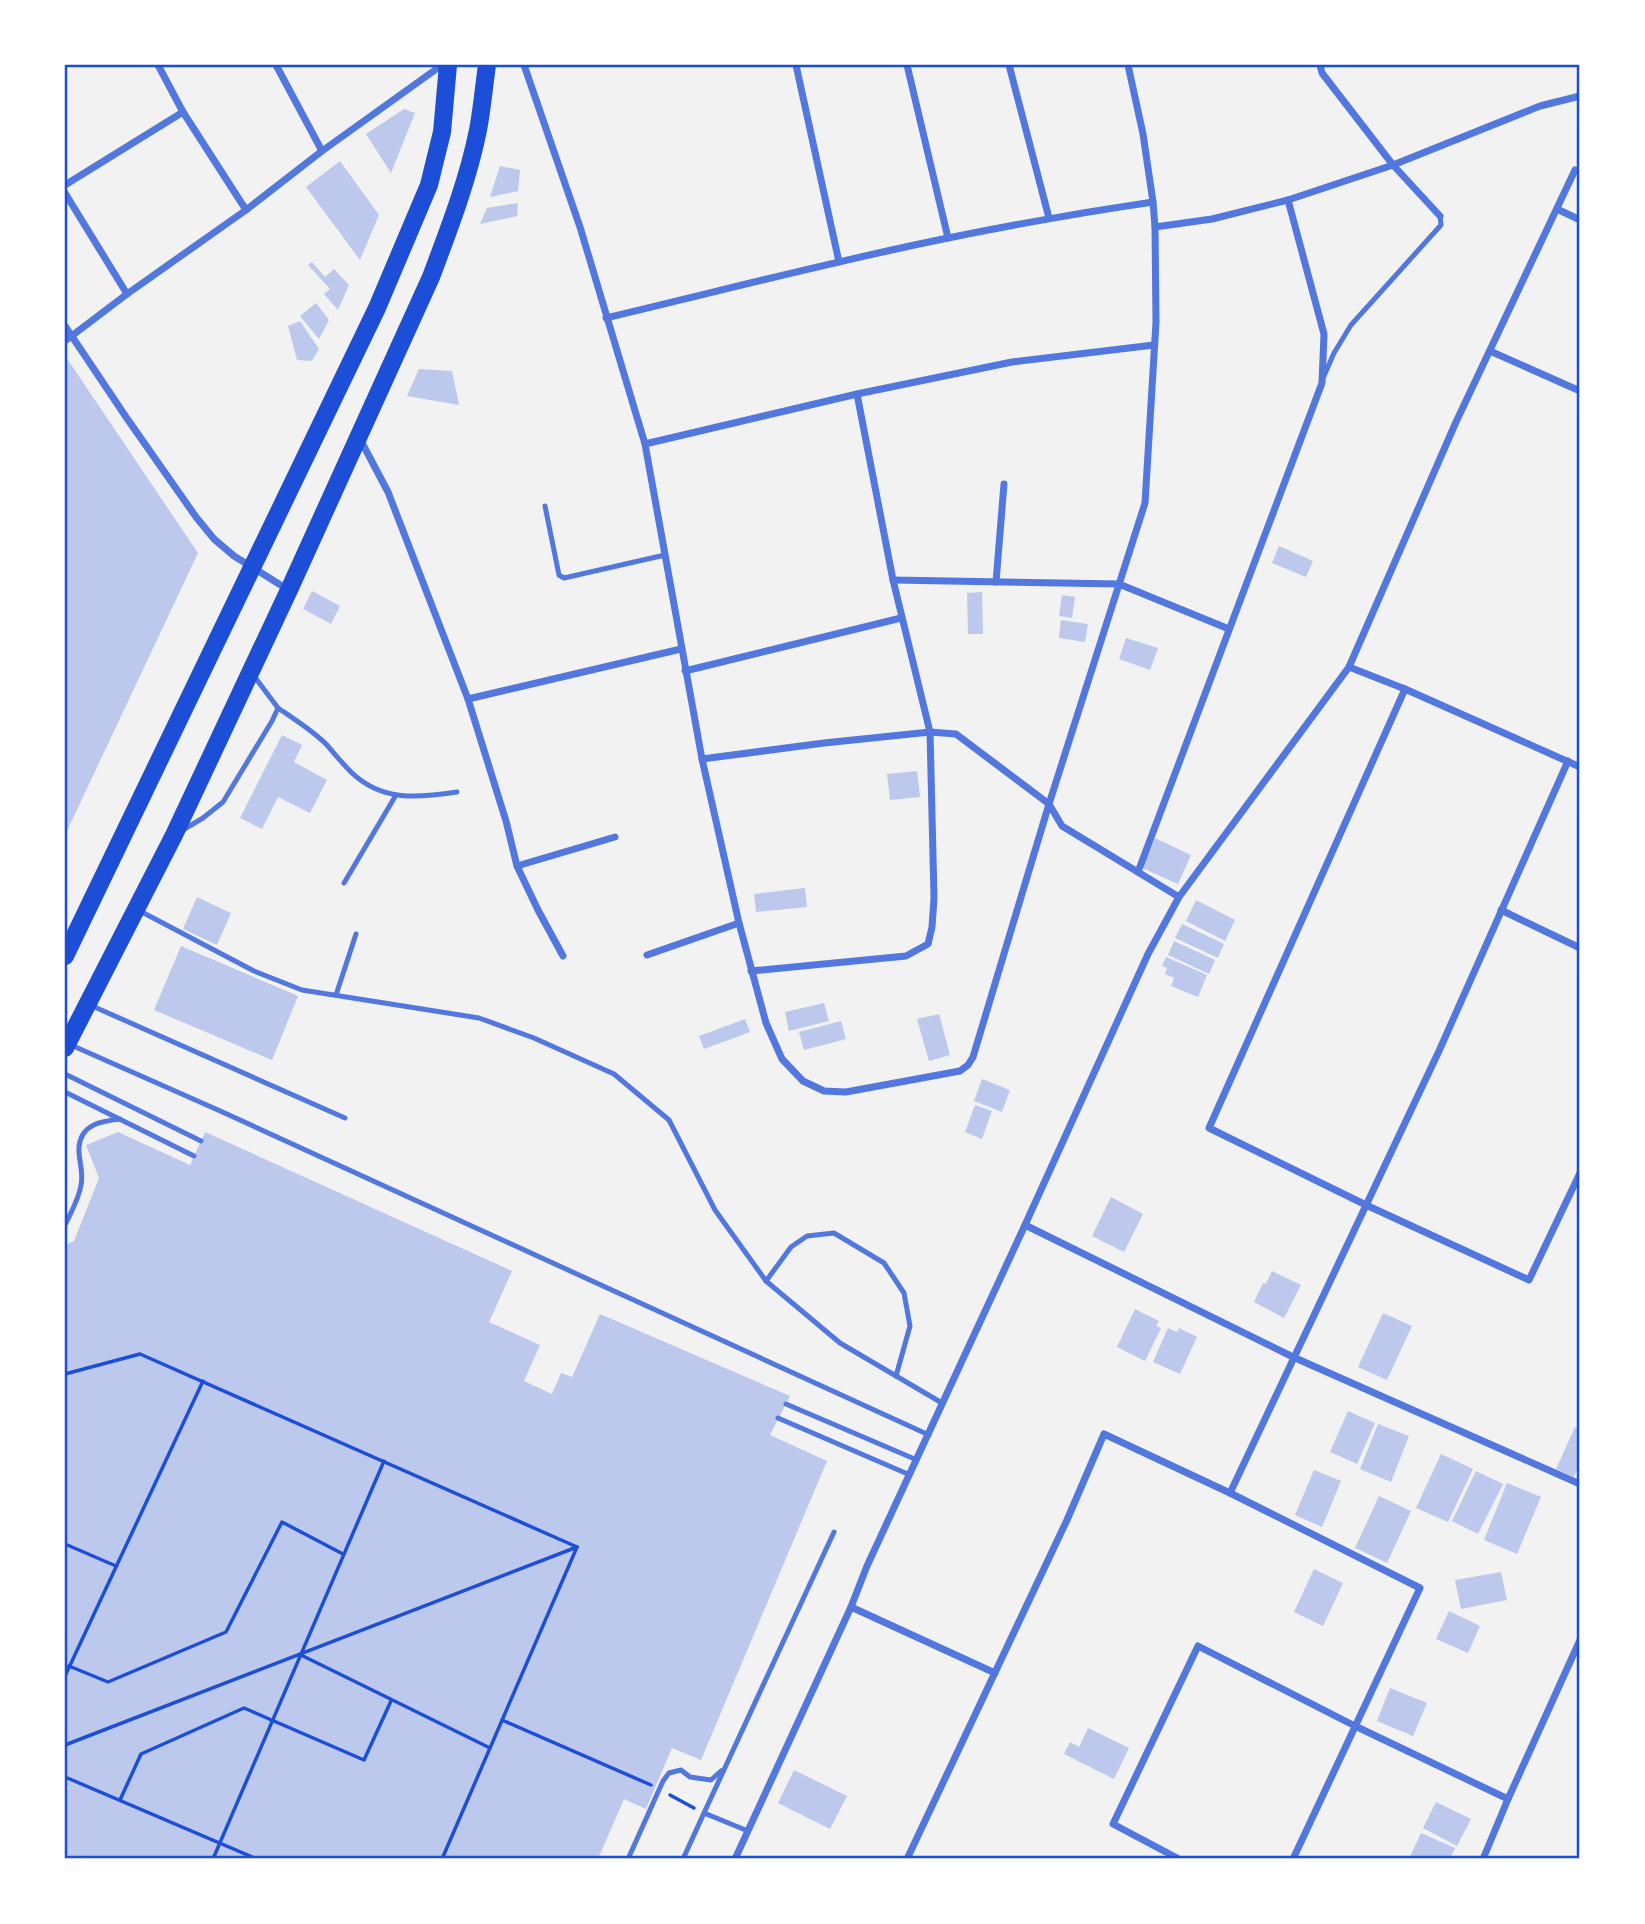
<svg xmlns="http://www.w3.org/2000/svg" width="1645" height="1924" font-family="'Source Sans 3',sans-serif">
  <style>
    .building { fill: #bdc9ec }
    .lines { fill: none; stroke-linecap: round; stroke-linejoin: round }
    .path { stroke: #1d4ed8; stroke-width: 3.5 }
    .service { stroke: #5277de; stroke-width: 5 }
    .minor { stroke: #5277de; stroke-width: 7 }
    .primary { stroke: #1d4ed8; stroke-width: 18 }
    .neatline { fill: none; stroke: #1d4ed8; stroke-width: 2.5 }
  </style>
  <rect width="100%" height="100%" fill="#f2f2f2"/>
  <g class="building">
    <path d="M404,109L415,113L391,173L366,134Z"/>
    <path d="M340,161L379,215L360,260L306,187Z"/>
    <path d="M500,166L520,170L518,191L490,197Z"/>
    <path d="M518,203L517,216L480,224L487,208Z"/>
    <path d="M312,262L325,277L334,269L349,285L338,310L324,294L330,289L308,265Z"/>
    <path d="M316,303L329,320L319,339L300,316Z"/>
    <path d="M300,321L319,349L312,361L297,360L288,326Z"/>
    <path d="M68,360L198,553L65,835V362Z"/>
    <path d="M419,369L452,371L459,405L407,396Z"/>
    <path d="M1279,546L1313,561L1306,577L1272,563Z"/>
    <path d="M312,591L340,606L331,624L303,609Z"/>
    <path d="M982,592L983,634H968L967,593Z"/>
    <path d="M1062,595L1075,597L1072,618L1059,616Z"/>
    <path d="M1061,620L1088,624L1085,642L1059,638Z"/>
    <path d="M1126,638L1158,648L1150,670L1119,659Z"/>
    <path d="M282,735L302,745L294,762L327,780L310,813L278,797L262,829L240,818Z"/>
    <path d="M917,771L920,797L890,800L887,774Z"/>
    <path d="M1155,838L1191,855L1178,884L1142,868Z"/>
    <path d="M805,888L807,907L756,912L754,894Z"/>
    <path d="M197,897L231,913L217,945L183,929Z"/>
    <path d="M1196,900L1235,920L1225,941L1186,921Z"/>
    <path d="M1182,924L1224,944L1218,958L1175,938Z"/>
    <path d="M1174,941L1215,960L1209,974L1168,955Z"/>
    <path d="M181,946L298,996L272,1060L154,1010Z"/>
    <path d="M1166,957L1207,975L1198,997L1171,986L1174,978L1165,974L1167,968L1162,966Z"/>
    <path d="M824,1003L829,1021L789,1031L785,1012Z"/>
    <path d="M939,1014L950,1055L929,1061L917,1019Z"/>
    <path d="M745,1019L750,1032L704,1049L699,1036Z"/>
    <path d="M841,1021L846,1039L804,1050L799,1032Z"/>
    <path d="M982,1079L1010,1090L1002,1112L974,1101Z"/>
    <path d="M975,1105L992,1111L982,1139L965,1132Z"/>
    <path d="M118,1132L190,1165L205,1132L512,1271L489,1322L540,1345L524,1381L552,1394L561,1373L572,1377L600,1314L790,1396L770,1435L827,1461L701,1760L672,1748L646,1809L624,1799L598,1859H65V1245L74,1241L99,1178L86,1145Z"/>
    <path d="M1111,1197L1143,1214L1124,1252L1092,1236Z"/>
    <path d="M1272,1271L1301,1285L1284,1318L1254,1302L1263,1283L1266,1284Z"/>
    <path d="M1135,1309L1159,1321L1156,1326L1161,1328L1145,1361L1117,1347Z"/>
    <path d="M1383,1313L1412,1326L1387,1380L1358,1367Z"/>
    <path d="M1168,1328L1177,1332L1179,1328L1197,1337L1180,1374L1153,1362Z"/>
    <path d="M1348,1411L1375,1423L1357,1464L1330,1452Z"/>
    <path d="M1378,1424L1409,1436L1391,1482L1360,1469Z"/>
    <path d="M1575,1427L1580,1429V1463L1574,1477L1556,1469Z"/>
    <path d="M1441,1454L1473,1469L1448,1522L1416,1508Z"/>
    <path d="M1314,1470L1341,1481L1322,1527L1295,1515Z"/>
    <path d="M1476,1471L1503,1484L1478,1534L1452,1521Z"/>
    <path d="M1507,1483L1541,1497L1517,1554L1484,1540Z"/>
    <path d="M1379,1496L1411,1511L1387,1563L1355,1548Z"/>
    <path d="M1314,1569L1343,1583L1323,1626L1294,1612Z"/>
    <path d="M1501,1572L1507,1600L1461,1609L1455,1580Z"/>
    <path d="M1449,1611L1480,1626L1468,1653L1436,1639Z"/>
    <path d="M1390,1688L1427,1703L1413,1736L1377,1721Z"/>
    <path d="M1088,1728L1129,1748L1114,1779L1064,1754L1070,1742L1079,1747Z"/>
    <path d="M794,1770L847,1796L830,1829L778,1803Z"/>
    <path d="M1436,1802L1471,1819L1457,1846L1423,1828Z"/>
    <path d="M1421,1833L1455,1848L1450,1859H1409Z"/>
  </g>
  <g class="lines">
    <g class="path">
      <path d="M65,1374L140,1354L577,1547"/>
      <path d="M65,1544L116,1566"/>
      <path d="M301,1655L490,1748"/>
      <path d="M69,1666L108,1682L226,1632L282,1522L343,1554"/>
      <path d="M65,1676L203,1381"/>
      <path d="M502,1720L651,1785"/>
      <path d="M65,1745L577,1547"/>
      <path d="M65,1777L257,1859"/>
      <path d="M670,1795L694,1808"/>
      <path d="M120,1800L141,1754L244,1708L364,1760L391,1701"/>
      <path d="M213,1859L384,1461"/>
      <path d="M442,1859L577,1547"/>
    </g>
    <g class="service">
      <path d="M1324,376L1334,353L1351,325L1441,225L1440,216"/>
      <path d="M545,506L559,575L564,578L665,555"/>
      <path d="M278,708C294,719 312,730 326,744C334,753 342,763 351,772C382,802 418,798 457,792"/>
      <path d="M181,831L203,818L223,802L272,721L278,708L254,676"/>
      <path d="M344,883L396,795"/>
      <path d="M138,910L254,971L302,990L479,1018L534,1038L614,1074L669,1120L715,1210L766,1281L840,1343L942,1403"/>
      <path d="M336,995L356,934"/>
      <path d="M90,1005L345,1118"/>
      <path d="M71,1045L218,1110L929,1435"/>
      <path d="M65,1074L201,1141"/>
      <path d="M65,1092L194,1156"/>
      <path d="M65,1225C71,1212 79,1199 81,1185C84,1172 78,1159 79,1147C81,1124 102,1121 120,1119"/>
      <path d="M766,1281L791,1247L807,1236L834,1233L884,1263L904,1293L910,1326L896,1376"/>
      <path d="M786,1404L917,1460"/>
      <path d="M778,1418L910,1475"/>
      <path d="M704,1813L834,1532"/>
      <path d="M628,1859L663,1781L669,1773L681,1770L690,1777L711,1780L721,1771"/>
      <path d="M683,1859L704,1813L748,1831"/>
    </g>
    <g class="minor">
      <path d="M158,65L183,112L246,210"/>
      <path d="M276,65L322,151"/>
      <path d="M524,65L580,227L645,444L702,759L739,923L766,1023L782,1059L803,1081L824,1091L846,1092L960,1071L968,1065L973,1057L1049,804L1145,503L1156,322L1155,227L1153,202L1143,134L1128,65"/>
      <path d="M796,65L839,262"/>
      <path d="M907,65L948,238"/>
      <path d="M1009,65L1049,218"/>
      <path d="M1320,65L1322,73L1393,165L1440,216"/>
      <path d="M65,185L183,112"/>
      <path d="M65,193L127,294"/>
      <path d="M1557,209L1580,220"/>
      <path d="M1155,227L1212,219L1288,200L1393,165L1540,106L1580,96"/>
      <path d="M606,318C720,291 834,261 948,238C1016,224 1085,212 1153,202"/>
      <path d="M65,326L126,417L196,517L214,539L234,556L287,589"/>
      <path d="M65,341L127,294L246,210L322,151L442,65"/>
      <path d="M1490,351L1580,391"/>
      <path d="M360,439L388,492L468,699L506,821L517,866L538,910L563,956"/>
      <path d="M645,444L857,394L1012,362L1154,345"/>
      <path d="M893,580L1119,584L1229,629"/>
      <path d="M996,582L1004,484"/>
      <path d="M1349,667L1405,689L1580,767"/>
      <path d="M685,671L901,618"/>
      <path d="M1405,689L1209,1128L1366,1205L1529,1280L1580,1173"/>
      <path d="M468,699L681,649"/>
      <path d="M702,759L824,743L930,732L956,734L1049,804L1062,826L1179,897"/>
      <path d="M517,866L615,837"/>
      <path d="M1138,872L1322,383L1324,334L1288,200"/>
      <path d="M1501,910L1580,948"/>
      <path d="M647,955L739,923"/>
      <path d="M751,971L906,956L928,944L932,927L934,898L930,732L893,580L857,394"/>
      <path d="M1025,1225L1293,1357L1580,1484"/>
      <path d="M1230,1493L1439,1051L1568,761"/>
      <path d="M851,1607L995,1673"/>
      <path d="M735,1859L851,1607L867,1566L1025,1225L1148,954L1179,897L1349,667L1456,422L1575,170"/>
      <path d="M907,1859L1067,1520L1104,1434L1230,1493L1420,1588L1293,1859"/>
      <path d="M1179,1859L1113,1824L1198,1646L1355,1726L1508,1799"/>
      <path d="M1483,1859L1508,1799L1580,1640"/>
    </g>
    <g class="primary">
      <path d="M65,956L377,308L429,185L442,132L448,65"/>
      <path d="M65,1048L174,835L289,590L431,277C449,229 468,180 478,130C482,109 484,86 487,65"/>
    </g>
  </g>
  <rect width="1645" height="1924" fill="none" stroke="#ffffff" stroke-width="133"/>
  <rect x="66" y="66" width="1512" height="1791" class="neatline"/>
</svg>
